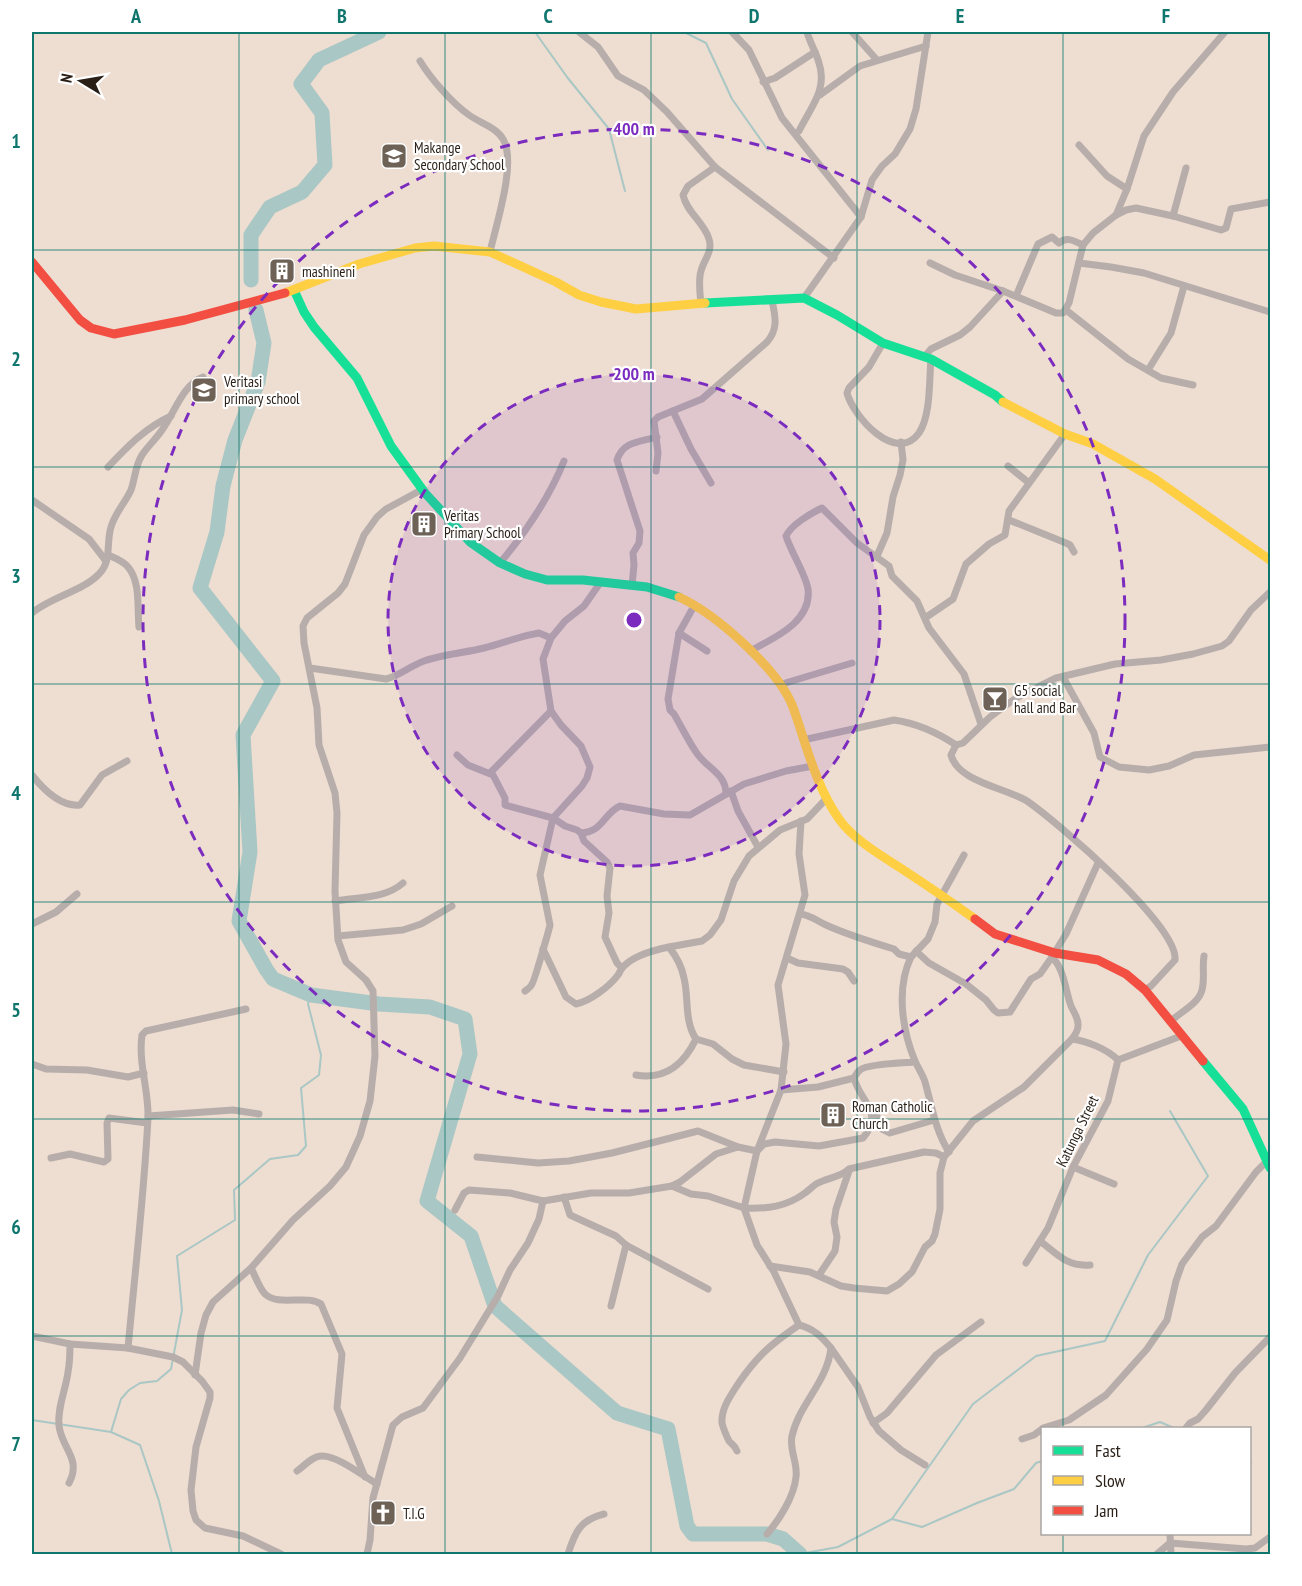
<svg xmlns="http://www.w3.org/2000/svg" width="1302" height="1586" font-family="'PT Sans Narrow',sans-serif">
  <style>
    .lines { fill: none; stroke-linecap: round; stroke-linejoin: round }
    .stream { stroke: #a9c7c4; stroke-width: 2 }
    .river { stroke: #a9c7c4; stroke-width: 15 }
    .street { stroke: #b7aeab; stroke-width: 7 }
    .fast { stroke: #16e098; stroke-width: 9 }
    .slow { stroke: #ffcf43; stroke-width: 9 }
    .jam { stroke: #f24e42; stroke-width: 9 }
    .grid { fill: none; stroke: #0f766e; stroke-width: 1.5; stroke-opacity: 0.55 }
    .ring { fill: none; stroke: #7b2cbf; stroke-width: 3; stroke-dasharray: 10 8 }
    .labels { text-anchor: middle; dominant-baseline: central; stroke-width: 4.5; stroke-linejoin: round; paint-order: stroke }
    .poi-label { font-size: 15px; fill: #291f16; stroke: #fff; text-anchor: start }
    .street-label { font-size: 15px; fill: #291f16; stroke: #fff }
    .centre { fill: #7b2cbf; stroke: #fff; stroke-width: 3 }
    .ring-label { font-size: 18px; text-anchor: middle; font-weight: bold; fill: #7b2cbf; stroke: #fff; stroke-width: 4.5; stroke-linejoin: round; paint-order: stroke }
    .neatline { fill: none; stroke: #0f766e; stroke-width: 2 }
    .grid-label { font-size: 20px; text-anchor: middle; font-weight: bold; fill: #0f766e }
  </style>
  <rect width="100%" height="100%" fill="#eeddd1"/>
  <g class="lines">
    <g class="stream">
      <path d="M535,32L567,77L609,129L625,191"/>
      <path d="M684,32L706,43L732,99L768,150"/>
      <path d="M32,1420L111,1432L140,1445L159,1501L172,1554"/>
      <path d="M1142,1428L1160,1422L1174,1428"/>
      <path d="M111,1432L121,1399L129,1390L140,1383L157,1381L171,1369L182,1310L177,1256L235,1220L234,1190L270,1159L298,1155L306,1146L301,1088L319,1075L321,1055L308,1004L311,995"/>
      <path d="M1250,1463H1251"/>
      <path d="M892,1519L922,1527L977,1503L1014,1489L1036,1463L1042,1461"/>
      <path d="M800,1554L838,1547L892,1519L973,1404L1036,1356L1105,1341L1148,1255L1208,1176L1170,1111"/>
    </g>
    <g class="river">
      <path d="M251,280V235L270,207L302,192L325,165L322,113L301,84L319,60L379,32"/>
      <path d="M256,310L264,343L258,382L235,440L223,486L217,532L200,588L273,681L243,735L250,852L239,921L266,969L273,979L311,995L379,1004L430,1007L465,1019L470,1054L427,1201L471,1236L495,1306L617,1413L668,1429L687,1526L693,1534H767L783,1539L800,1554"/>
    </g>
    <g class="street">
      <path d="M579,32L598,47L618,76L644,90L667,112L715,167L834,258"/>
      <path d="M732,32L749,50L782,118L861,217"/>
      <path d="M852,32L877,60"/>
      <path d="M420,61C431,79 452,103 469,115C480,123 496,127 503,139C517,162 496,225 490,252"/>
      <path d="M763,82L775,78L815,52"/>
      <path d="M820,95L860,66L926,46"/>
      <path d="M799,131C810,108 828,90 819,63C816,52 810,43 807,32"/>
      <path d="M1079,145L1107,176L1127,189"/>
      <path d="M1116,215L1126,210L1136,208L1173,216L1221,230L1226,228L1231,209L1270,202"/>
      <path d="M1173,216L1186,168"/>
      <path d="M930,263L955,275L1003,291L1056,313H1063L1069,303L1083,245L1093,233L1116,215L1127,189L1144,136L1173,92L1225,32"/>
      <path d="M1079,263L1111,267L1144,273L1270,312"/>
      <path d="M1016,296L1038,244L1052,237L1059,243C1067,236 1074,241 1083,245"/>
      <path d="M804,298L861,217L872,180L882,166L895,154L910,129L916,109L928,32"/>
      <path d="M701,304C700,293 698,281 701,271C704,259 713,252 709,239C704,222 687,213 683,195L688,186L715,167"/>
      <path d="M1066,310L1128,359L1161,378L1193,385"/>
      <path d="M883,343L869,367L849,388L847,393C853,416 896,465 919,433C931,415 929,381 931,359"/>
      <path d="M924,357L931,349L960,335L970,327L1003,291"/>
      <path d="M1148,370L1171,333L1184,286"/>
      <path d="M673,411L691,449L711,483"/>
      <path d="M1008,466L1028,482"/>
      <path d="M108,467C128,446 145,428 171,416"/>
      <path d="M656,471L658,453L654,421L658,417L702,399L767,342C779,328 775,316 772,300"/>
      <path d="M32,500L89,539L106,561"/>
      <path d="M1009,520L1066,543L1070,545L1074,552"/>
      <path d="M108,555C115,558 123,561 128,567C141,582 137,609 139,627"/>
      <path d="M877,556L887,533L893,497L900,475L903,460L901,442"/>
      <path d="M500,563C526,532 549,498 564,461"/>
      <path d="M632,585L634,565L633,553L639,543L640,531L617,460C623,441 640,442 657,437"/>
      <path d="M694,606L679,633L668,699L670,710L674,714C681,726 688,740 696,752C706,768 726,773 726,794"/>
      <path d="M32,613C51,597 83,591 99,574C112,561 106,543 111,527C115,513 125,503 131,490C135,479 135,466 142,455C148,446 156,439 162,430C174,414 183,384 203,377"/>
      <path d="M925,618L953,599L966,564L989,544L1005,535L1009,511L1065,434"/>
      <path d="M679,633L707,651"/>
      <path d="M750,651C774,638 812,622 808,589C806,575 791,552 786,536C791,525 811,513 822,508L857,543L889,566L892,576L917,601L929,628L964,674L981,724"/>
      <path d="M310,668L386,679C399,676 410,666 424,661C443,654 464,653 484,648C501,644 517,637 534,634L539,633L551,638"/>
      <path d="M1063,677L1094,733L1100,757L1119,767L1149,770L1169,766L1194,755L1270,747"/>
      <path d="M782,684L852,663"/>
      <path d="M803,740L894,720C915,723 938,733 956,745L963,743L990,717L1016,698L1056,678L1115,664L1161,660L1193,654L1222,646L1229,641L1251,610L1270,592"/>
      <path d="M956,745L951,755C958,782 1006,788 1027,801C1056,821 1179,926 1175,960L1151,986L1145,990"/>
      <path d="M457,755L468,765L493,775L505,798V805L553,818L565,826L577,830L581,833L584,841L607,862L610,868L607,896L609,913L605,937L617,963L622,968"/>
      <path d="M490,773L551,711"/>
      <path d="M32,775C43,789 60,807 80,805L102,775L127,761"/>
      <path d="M731,791L738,811L758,847"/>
      <path d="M581,833C603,832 603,814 620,806L664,814L690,815L744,784L786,771L813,766"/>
      <path d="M335,901C358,897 385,899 403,883"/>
      <path d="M800,914C811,915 817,921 826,925C848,935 871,942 894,949L899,954L911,957L928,939L935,922L937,904L964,855"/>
      <path d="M32,924L56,912L77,894"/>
      <path d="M338,936L403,930L421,924L452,906"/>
      <path d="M669,947L702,941L710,935L721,920L734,881L749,856L780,830L807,819L826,799"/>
      <path d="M543,949L566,997L576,1004C590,1001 609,987 618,975C620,972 620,970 623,967C634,955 654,950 669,947C676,956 682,967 684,978C689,998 684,1021 696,1039L713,1044L732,1059L744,1065L784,1072"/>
      <path d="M916,951L929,963L966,984L986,1000L994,1010L998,1013L1010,1012L1031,979L1040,974L1052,957L1066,934L1098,863"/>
      <path d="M911,957C896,988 902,1030 915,1061C918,1068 923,1075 925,1082C932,1106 935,1130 949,1152"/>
      <path d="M1052,957C1064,969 1065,988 1070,1003C1072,1011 1079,1017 1078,1026C1078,1031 1075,1035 1072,1039C1087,1041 1107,1049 1118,1060"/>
      <path d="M787,958L798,963L843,969L848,972L854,981"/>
      <path d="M525,991C528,989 531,987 532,984C534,982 549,930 550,925L540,875L553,818L582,786L587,778L590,767L581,746L561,725L551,711L543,659L551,638L565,621L584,606L600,583"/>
      <path d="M1172,1020C1181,1012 1199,1003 1202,990C1205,978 1202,967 1204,956"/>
      <path d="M32,1064L46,1069L87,1070L128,1077L144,1073"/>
      <path d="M636,1075C666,1080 684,1064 696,1039"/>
      <path d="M781,1090L818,1087L854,1078C856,1075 857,1072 860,1070C866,1064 904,1063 915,1062"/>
      <path d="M872,1110L875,1111L882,1129L890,1133L934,1120"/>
      <path d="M148,1116L233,1110L259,1114"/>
      <path d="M477,1157L538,1163L569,1161L612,1153L698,1131L738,1147L757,1151L764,1144L775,1142L819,1146L863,1138C885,1112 860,1102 854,1078"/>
      <path d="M51,1158L70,1154L104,1162L108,1159L107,1123L109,1118L147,1123"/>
      <path d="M1073,1167L1114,1184"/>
      <path d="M672,1186L680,1182L716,1154L738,1147"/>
      <path d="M564,1197L570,1215L616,1236L626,1245L708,1289"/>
      <path d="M455,1210L464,1193L469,1190L510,1193L543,1201L591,1193H629L672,1186L691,1194L708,1196L744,1208L757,1151L781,1090L786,1044L778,985L805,895L799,854L801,821"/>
      <path d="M1040,1241C1057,1254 1067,1267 1090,1265"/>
      <path d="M1026,1263L1048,1228L1073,1167L1108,1101L1118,1060L1181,1036"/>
      <path d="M770,1266L810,1272L841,1286L854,1288L887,1291L899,1284L912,1272L925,1247L932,1241L935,1234L940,1209V1173L944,1157L973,1121L1024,1087L1072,1039"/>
      <path d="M251,1268C255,1275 259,1288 265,1294C279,1307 306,1294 321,1304L342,1354L337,1408L365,1477"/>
      <path d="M819,1275L835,1251L837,1237L834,1222L836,1209L849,1171"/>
      <path d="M611,1306L626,1245"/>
      <path d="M32,1336L70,1344L128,1348L173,1357L183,1362L202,1381L210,1392V1398L196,1447L191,1490L193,1511L196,1520L205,1528L243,1536L281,1554"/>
      <path d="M128,1348C135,1272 144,1195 148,1118C149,1091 138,1063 142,1035L146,1031L246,1009"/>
      <path d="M831,1348L858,1387L870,1417L879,1431L901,1450L925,1465"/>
      <path d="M195,1375L201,1333L206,1315L213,1302L251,1268L293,1220L330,1186L346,1167L360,1136L370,1101L375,1056L373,991L366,980L346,962L338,940L335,891L337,813L335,793L319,745L317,708L304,643L303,626L307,618L338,593L345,584L364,535L377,517L386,509L423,489"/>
      <path d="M873,1423L887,1413L936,1355L981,1322"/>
      <path d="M1043,1428L1069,1420L1106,1395L1147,1349L1167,1320L1176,1281L1182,1264L1202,1237L1216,1226L1256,1172L1270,1158"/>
      <path d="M1186,1428L1190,1423L1198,1419L1206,1410L1235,1373L1270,1337"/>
      <path d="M1022,1439L1034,1435L1042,1429"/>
      <path d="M737,1451C735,1445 732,1445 729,1441C727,1437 723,1427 722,1423C721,1408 731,1395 738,1384C757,1356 771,1344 799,1325L774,1272L757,1245L744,1208C767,1209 786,1207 805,1193C809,1190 812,1187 816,1184C828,1177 840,1178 849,1169L924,1152L936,1153L944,1157"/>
      <path d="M297,1471C304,1466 313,1456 321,1456C337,1455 363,1476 377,1484"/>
      <path d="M69,1483C82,1459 62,1449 59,1426C57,1408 66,1389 68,1372C70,1362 70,1353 70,1344"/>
      <path d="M767,1534C779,1520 794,1497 796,1477C798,1463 789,1450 792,1436C799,1404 827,1383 831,1348C822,1337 813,1328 799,1325"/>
      <path d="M1170,1534L1171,1554"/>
      <path d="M367,1554L370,1540L373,1498L393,1425L402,1417L423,1408L460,1358L498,1296L510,1270L528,1243L539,1219L543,1201"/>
      <path d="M568,1554C575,1532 580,1520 604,1514"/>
      <path d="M1157,1554L1170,1543L1246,1549L1255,1548L1270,1537"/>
    </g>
    <g class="fast">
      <path d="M294,290L304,312L314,327L357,378L391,446L425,493L470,542L500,563L525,574L547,580H583L647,587L679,597"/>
      <path d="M705,303L804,298L837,315L883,343L931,359L995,395L1003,402"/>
      <path d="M1203,1061L1243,1109L1270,1168"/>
    </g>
    <g class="slow">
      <path d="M285,293L359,264L415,248L434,246L490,252L556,282L579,295L601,302L636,309L705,303"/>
      <path d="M1003,402L1065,434L1093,444L1155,479L1270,560"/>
      <path d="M679,597C716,614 781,671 794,710C807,747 816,786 839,819C852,838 880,855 899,867C925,884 950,901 975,919"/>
    </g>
    <g class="jam">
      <path d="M32,262L80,320L91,328L114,334L185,320L285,293"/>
      <path d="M975,919L995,934L1055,953L1098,960L1126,974L1145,990L1203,1061"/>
    </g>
  </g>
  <path class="grid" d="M239,32V1554M445,32V1554M651,32V1554M857,32V1554M1063,32V1428M32,250H1270M32,467H1270M32,684H1270M32,902H1270M32,1119H1270M32,1336H1270M1063,1534V1554"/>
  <circle cx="634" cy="620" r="246" fill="#7b2cbf" fill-opacity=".12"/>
  <g class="ring">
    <circle cx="634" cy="620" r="246"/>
    <circle cx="634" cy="620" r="491"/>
  </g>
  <defs>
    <symbol id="school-square" viewBox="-11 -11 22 22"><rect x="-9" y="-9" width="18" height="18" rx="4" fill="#6e6257" stroke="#fff"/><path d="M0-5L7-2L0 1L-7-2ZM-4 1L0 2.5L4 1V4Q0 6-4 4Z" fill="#fff"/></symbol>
    <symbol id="building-square" viewBox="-11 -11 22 22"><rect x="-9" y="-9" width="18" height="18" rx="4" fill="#6e6257" stroke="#fff"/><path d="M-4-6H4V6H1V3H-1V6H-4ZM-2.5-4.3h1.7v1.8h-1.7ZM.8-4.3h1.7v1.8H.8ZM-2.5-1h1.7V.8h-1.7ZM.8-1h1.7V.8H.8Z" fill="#fff"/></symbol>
    <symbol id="bar-square" viewBox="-11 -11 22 22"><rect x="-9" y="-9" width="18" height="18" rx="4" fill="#6e6257" stroke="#fff"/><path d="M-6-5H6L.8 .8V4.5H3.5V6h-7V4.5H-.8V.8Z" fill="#fff"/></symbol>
    <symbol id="church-square" viewBox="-11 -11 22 22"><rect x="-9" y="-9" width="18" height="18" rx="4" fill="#6e6257" stroke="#fff"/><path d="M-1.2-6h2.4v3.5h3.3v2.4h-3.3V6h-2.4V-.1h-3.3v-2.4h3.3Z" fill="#fff"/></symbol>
  </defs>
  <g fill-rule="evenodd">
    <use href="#school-square" x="379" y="141" width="30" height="30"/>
    <use href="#building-square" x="267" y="256" width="30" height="30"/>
    <use href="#school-square" x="189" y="375" width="30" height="30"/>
    <use href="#building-square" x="409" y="509" width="30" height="30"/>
    <use href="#bar-square" x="980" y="684" width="30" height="30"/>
    <use href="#building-square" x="818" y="1100" width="30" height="30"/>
    <use href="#church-square" x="368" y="1498" width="30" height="30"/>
  </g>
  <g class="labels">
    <g class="poi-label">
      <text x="414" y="147">Makange<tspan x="414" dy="17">Secondary School</tspan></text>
      <text x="302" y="271">mashineni</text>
      <text x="224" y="381">Veritasi<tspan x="224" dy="17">primary school</tspan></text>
      <text x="444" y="515">Veritas<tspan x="444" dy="17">Primary School</tspan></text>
      <text x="1014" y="690">G5 social<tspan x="1014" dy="17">hall and Bar</tspan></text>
      <text x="852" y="1106">Roman Catholic<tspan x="852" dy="17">Church</tspan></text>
      <text x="403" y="1513">T.I.G</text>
    </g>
    <g class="street-label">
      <text transform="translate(1077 1131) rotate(-64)">Katunga Street</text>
    </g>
  </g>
  <circle cx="634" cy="620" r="9" class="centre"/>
  <g class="ring-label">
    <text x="634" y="135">400 m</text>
    <text x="634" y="380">200 m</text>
  </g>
  <rect width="1302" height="1586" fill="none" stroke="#ffffff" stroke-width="66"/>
  <rect x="1041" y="1427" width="210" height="108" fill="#ffffff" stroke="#a9a5a2" stroke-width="1.5"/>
  <rect x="1053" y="1446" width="30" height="9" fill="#16e098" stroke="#a9a5a2" stroke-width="1.5"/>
  <text x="1095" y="1457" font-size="18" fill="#291f16">Fast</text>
  <rect x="1053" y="1476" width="30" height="9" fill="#ffcf43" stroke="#a9a5a2" stroke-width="1.5"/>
  <text x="1095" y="1487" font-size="18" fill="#291f16">Slow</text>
  <rect x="1053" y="1506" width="30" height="9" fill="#f24e42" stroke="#a9a5a2" stroke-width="1.5"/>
  <text x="1095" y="1517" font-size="18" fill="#291f16">Jam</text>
  <g transform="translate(81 81) rotate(281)" stroke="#ffffff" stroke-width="4.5" paint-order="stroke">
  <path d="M0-4.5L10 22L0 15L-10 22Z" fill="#291f16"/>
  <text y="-9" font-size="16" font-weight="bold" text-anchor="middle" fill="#291f16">N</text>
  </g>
  <rect x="33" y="33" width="1236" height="1520" class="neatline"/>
  <g class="grid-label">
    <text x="136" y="23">A</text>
    <text x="342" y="23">B</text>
    <text x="548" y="23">C</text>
    <text x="754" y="23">D</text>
    <text x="960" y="23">E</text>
    <text x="1166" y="23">F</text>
    <text x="16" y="148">1</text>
    <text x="16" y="366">2</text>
    <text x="16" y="583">3</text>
    <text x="16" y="800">4</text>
    <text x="16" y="1017">5</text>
    <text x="16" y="1234">6</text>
    <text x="16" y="1451">7</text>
  </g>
</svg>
